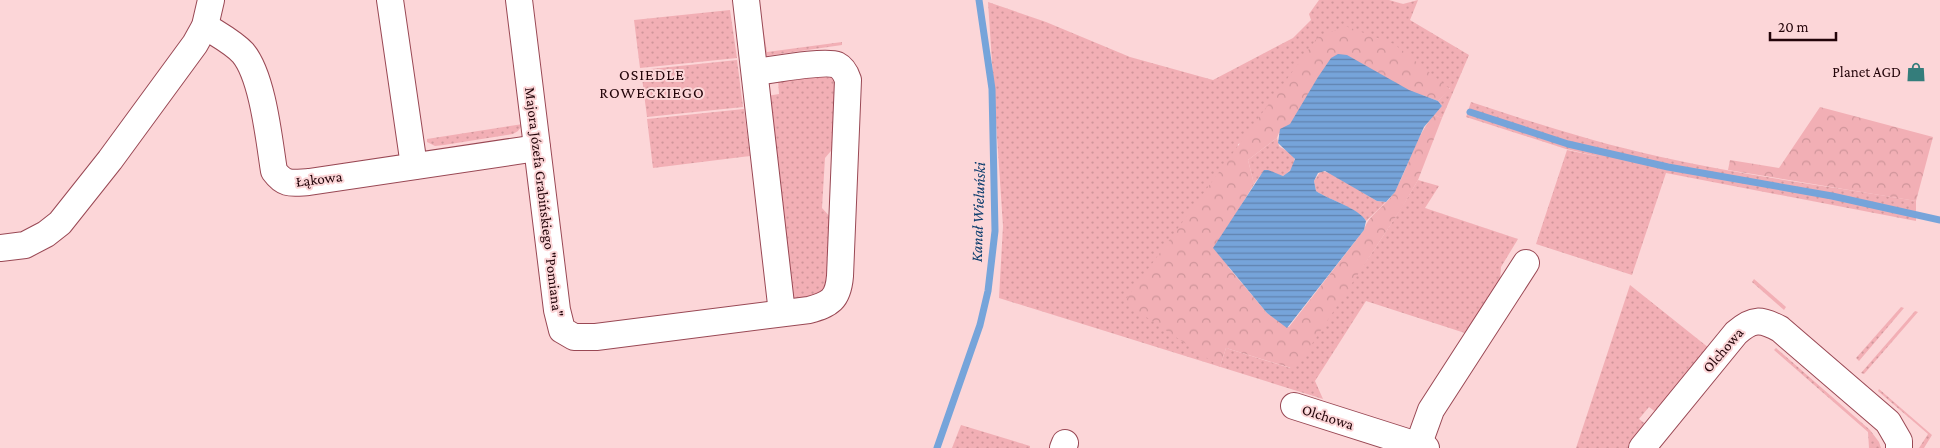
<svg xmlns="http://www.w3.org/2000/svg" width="1940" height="448" font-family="'Crimson Pro',serif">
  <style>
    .green { fill: url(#green-dots) }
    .forest { fill: url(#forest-crowns) }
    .water { fill: url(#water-rules) }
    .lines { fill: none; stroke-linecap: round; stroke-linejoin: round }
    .stream { stroke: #76a4da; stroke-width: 7 }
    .minor-casing { stroke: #994854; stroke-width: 28 }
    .minor { stroke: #fff; stroke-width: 26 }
    .labels { text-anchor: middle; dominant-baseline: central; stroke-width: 4; stroke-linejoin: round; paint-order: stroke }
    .poi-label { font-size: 15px; fill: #230409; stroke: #fcd6d8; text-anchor: end }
    .street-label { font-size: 15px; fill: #230409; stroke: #fcd6d8 }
    .neighbourhood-label { font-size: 16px; letter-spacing: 1px; fill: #230409; stroke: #fcd6d8 }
    .water-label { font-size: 16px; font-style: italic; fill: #093b6c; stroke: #fcd6d8 }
  </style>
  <defs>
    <pattern id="green-dots" width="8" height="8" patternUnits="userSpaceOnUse" patternTransform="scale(1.25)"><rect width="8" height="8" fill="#f2afb5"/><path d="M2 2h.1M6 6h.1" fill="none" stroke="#cf959a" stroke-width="1.8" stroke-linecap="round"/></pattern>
    <pattern id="forest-crowns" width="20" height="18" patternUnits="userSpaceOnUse" patternTransform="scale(1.25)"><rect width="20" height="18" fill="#f2afb5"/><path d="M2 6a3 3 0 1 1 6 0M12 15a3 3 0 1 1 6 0" fill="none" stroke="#cf959a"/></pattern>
    <pattern id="water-rules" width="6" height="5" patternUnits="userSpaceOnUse" patternTransform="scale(1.25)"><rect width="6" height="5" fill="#76a4da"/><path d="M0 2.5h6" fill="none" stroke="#6083af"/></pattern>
  </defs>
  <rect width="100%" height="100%" fill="#fcd6d8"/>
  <g class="green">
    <path d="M1319,0H1389L1403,4L1418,0L1410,20L1469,55L1442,118L1434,115L1442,106L1438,101L1450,88L1238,144L1220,367L1226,348L1290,368C1334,306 1380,246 1418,180L1439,186L1425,208L1518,239L1501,267L1500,282L1468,334L1366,301L1315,381L1323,399L999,298L1003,226L988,2L1046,22L1130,57L1213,80L1293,38L1311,20L1309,14Z"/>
    <path d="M730,10L737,58L640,68L634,20Z"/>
    <path d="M761,15L767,52L842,42V45L766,56Z"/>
    <path d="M737,60L743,107L647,117L641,70Z"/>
    <path d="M828,74L836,81V145L825,158L822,208L833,220L826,294L794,299L790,296L767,96L779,94L778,79Z"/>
    <path d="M1471,102C1534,123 1597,143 1661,157C1745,176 1831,186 1916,201V221L1666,173L1632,275L1536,244L1567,150L1605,158L1566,149L1466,117Z"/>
    <path d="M744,109L750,156L653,168L647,119Z"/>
    <path d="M523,124L518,131L513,134L444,145L435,146L427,142V139Z"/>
    <path d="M1277,138L1279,146C1283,149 1290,152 1293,156C1298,163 1289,173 1283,176C1263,171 1268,165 1254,184L1248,160Z"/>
    <path d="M1321,171L1330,173L1377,201L1386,202L1366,221C1358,208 1329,200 1316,191L1314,181Z"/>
    <path d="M1754,279L1786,307L1784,310L1752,282Z"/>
    <path d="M1630,285L1709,348L1657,413L1649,407L1639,419L1647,425L1628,448H1576Z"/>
    <path d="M1901,307L1904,308L1859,361L1856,358Z"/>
    <path d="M1915,311L1918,312L1864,374L1861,373Z"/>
    <path d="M1776,348L1870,430L1879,442L1881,448H1869L1868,432L1774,350Z"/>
    <path d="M1879,389L1932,435L1924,448H1919L1928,434L1878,391Z"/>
    <path d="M961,425L1030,446V448H952Z"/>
  </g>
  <g class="forest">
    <path d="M1345,26L1394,44L1450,89L1438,101L1409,90L1343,54L1331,58L1327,64L1290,125L1281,127L1277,138L1248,160L1254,184L1230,224L1213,249L1267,313L1287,327H1289L1364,230C1369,213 1387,206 1395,191C1409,166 1415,137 1434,115L1442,118L1418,180L1403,206L1300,362L1291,368L1226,348L1220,367L1124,302L1317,38Z"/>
    <path d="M1820,107L1933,137L1916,201L1728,170L1730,160L1779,168Z"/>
  </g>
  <path class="water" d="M1338,54L1347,55L1409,90L1438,101L1442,106L1424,127L1395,192L1386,202L1377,201L1325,171L1318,173L1314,181L1316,191C1329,200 1359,208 1366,221L1364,230L1287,328L1267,313L1213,248L1264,170H1268L1283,176L1290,171L1295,159L1278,143L1280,129L1290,124L1318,77L1331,58Z"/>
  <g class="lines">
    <g class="stream">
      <path d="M1470,112L1568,144L1668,167L1832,196L1940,220"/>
      <path d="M937,448L980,325L988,291L995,231L992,89L979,0"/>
    </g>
    <defs>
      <g id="minor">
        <path d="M390,0L414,166"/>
        <path d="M519,0L557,310L562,330L574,337H596L809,310C830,304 838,300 840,276L848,80C846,74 843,68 837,65C825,60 772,70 756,72"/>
        <path d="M746,0L782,313"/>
        <path d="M205,26C217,34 233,42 243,53C263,77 269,140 274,171C285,186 292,183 309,182L537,148"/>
        <path d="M0,248L25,245L46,234L60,223L110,160L195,44L205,26L211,0"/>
        <path d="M1294,406L1426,448"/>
        <path d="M1418,446L1431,410L1526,263"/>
        <path d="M1063,448L1065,443"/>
        <path d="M1642,448L1736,333C1753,318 1761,319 1780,329L1888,422L1899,441V448"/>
      </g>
    </defs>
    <use href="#minor" class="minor-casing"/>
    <use href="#minor" class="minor"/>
  </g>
  <defs>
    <symbol id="shop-bare" viewBox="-9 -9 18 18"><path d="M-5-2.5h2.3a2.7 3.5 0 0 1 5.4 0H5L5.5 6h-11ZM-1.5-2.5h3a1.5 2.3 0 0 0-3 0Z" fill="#347d7b" stroke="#fcd6d8" stroke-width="2.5" paint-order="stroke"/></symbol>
  </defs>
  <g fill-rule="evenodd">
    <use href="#shop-bare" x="1902" y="58" width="28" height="28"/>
  </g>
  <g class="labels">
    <g class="poi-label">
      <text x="1901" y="72">Planet AGD</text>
    </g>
    <g class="street-label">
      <text transform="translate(319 179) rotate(-7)">Łąkowa</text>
      <text transform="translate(544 202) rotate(83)">Majora Józefa Grabińskiego "Pomiana"</text>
      <text transform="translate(1723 350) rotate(-49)">Olchowa</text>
      <text transform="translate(1328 417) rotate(18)">Olchowa</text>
    </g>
    <g class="neighbourhood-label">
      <text x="652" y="74">OSIEDLE<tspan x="652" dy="18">ROWECKIEGO</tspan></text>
    </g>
    <g class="water-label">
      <text transform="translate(978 212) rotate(-88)">Kanał Wieluński</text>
    </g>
  </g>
  <path d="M1770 32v8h66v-8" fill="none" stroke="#230409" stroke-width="2.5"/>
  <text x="1778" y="32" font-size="15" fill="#230409" stroke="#fcd6d8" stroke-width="4" paint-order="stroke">20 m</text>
</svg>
